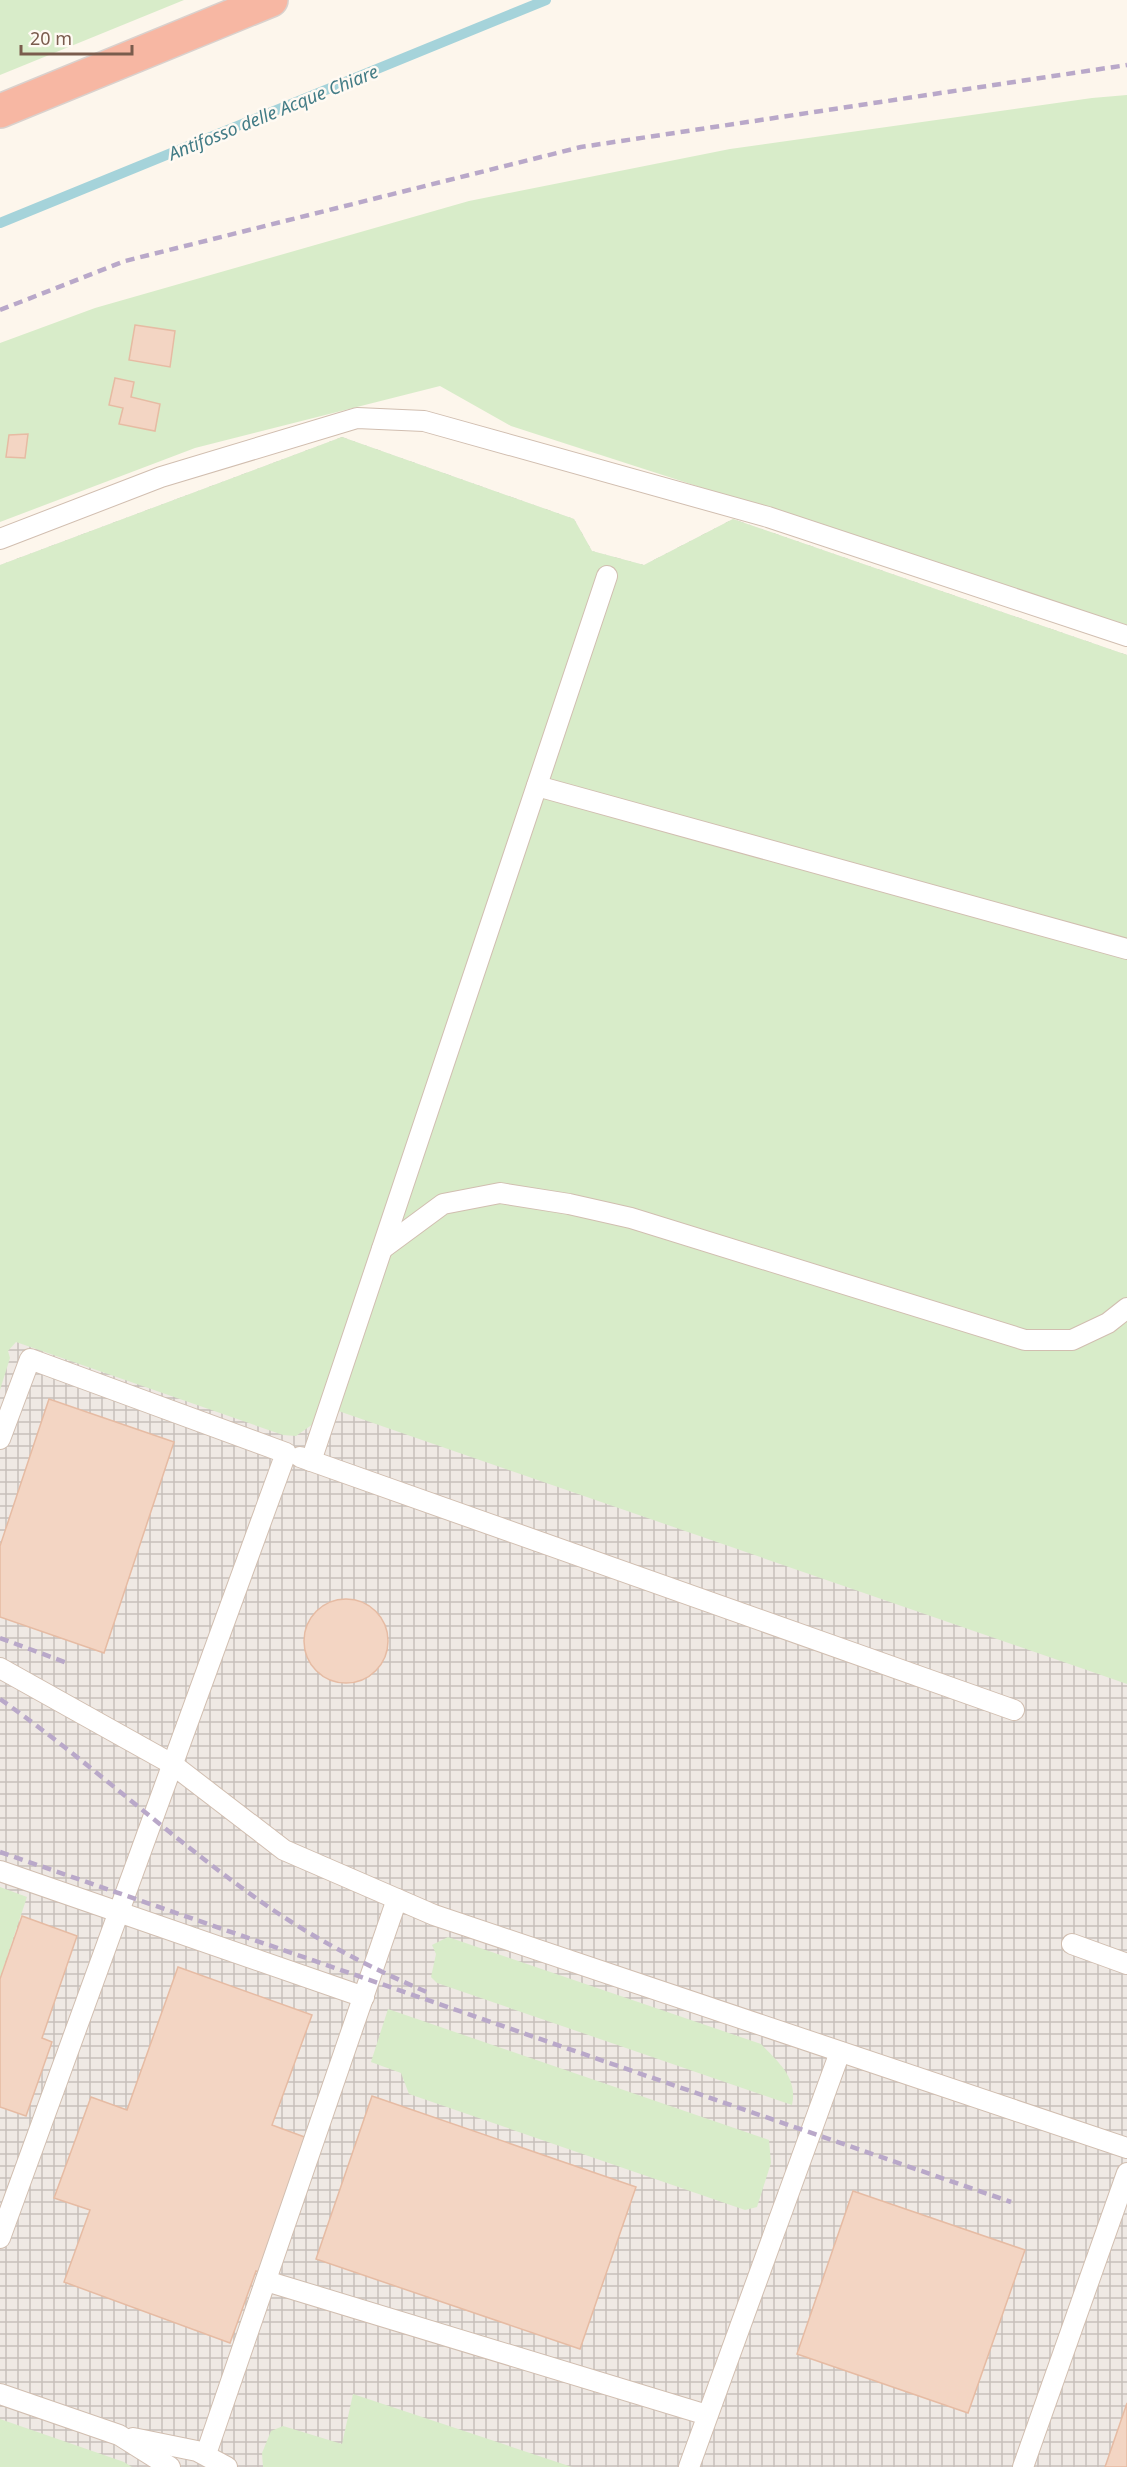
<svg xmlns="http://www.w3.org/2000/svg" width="1127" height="2467" font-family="'Noto Sans',sans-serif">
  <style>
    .industrial { fill: url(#industrial-grid) }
    .green { fill: #d8ecc9 }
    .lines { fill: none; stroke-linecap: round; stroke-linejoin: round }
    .stream { stroke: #a5d3da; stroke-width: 10 }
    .building { fill: #f3d5c3; stroke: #e6bba3; stroke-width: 1.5 }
    .lane-casing { stroke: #d1beb0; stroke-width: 22 }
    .highway-casing { stroke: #dad1cd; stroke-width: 36 }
    .lane { stroke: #fff; stroke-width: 20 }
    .highway { stroke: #f7b7a3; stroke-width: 33 }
    .rail { stroke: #b9a8c9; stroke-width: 4.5; stroke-dasharray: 9 6; stroke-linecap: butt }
    .labels { text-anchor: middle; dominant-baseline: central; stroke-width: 5; stroke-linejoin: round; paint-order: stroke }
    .water-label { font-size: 18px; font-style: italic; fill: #437c86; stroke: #fffaf3 }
  </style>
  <defs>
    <pattern id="industrial-grid" width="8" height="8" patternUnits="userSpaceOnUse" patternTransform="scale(1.5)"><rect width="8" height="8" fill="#efe9e4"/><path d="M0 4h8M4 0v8" fill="none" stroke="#c7c0bb"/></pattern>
  </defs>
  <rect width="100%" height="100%" fill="#fdf6ec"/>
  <path class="industrial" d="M342,437L574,519L592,551L644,565L733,519L1127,655V2467H0V565Z"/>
  <g class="green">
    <path d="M0,0H184L0,75Z"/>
    <path d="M1127,95V625L511,426L440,386L195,448L0,522V343L95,308L469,201L730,149L1092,98Z"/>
    <path d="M342,437L574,519L592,551L644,565L733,519L1127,655V1684L324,1406L313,1424L296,1436L283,1435L16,1342L8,1351L10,1358L0,1390V565Z"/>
    <path d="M0,1887L27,1897L0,1978Z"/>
    <path d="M448,1937L761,2044C779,2063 798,2078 792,2105L437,1983L431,1977L436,1954L432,1945Z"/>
    <path d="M388,2009L769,2140L771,2163L757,2207L745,2210L409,2094L401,2073L371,2062Z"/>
    <path d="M353,2394L572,2467H263L262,2453L271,2431L283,2426L342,2444Z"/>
    <path d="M0,2419L124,2462L132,2467H0Z"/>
  </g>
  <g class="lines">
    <path class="stream" d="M0,223L546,0"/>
  </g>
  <g class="building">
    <path d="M135,325L175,331L170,367L129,360Z"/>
    <path d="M115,378L134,382L131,397L160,404L155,431L119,424L123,408L109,405Z"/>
    <path d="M28,434L25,458L6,457L9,435Z"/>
    <path d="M49,1399L174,1442L104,1653L0,1617V1546Z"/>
    <circle cx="346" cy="1641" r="42"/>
    <path d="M22,1916L77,1936L42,2038L52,2042L26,2116L0,2107V1979Z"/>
    <path d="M178,1967L312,2015L272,2125L310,2139L262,2273L256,2271L230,2343L64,2282L90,2210L54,2198L91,2097L127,2110Z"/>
    <path d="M372,2096L636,2187L580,2349L316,2259Z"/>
    <path d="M853,2191L1025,2250L968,2413L797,2354Z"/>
    <path d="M1127,2403V2467H1105Z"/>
  </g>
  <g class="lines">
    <defs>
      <g id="lane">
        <path d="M0,539L161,477L357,418L424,421L768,517L1127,636"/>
        <path d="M537,786L1127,949"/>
        <path d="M382,1249L443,1204L500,1193L569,1204L631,1218L1025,1340H1072L1108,1323L1127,1308"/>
        <path d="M0,1439L30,1359L286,1453L0,2238"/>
        <path d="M300,1457L1014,1710"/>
        <path d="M311,1461L607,576"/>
        <path d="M0,1668L172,1764L284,1850L434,1915L1127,2148"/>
        <path d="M0,1871L364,1997"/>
        <path d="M1072,1944L1127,1964"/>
        <path d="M266,2281L707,2415"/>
        <path d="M0,2394L119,2435L170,2467"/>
        <path d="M133,2438L197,2451L227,2467"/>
        <path d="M206,2454L397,1899"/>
        <path d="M689,2467L840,2052"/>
        <path d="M1023,2467L1127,2173"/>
      </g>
      <path id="highway" d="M0,111L271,0"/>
    </defs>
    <use href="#lane" class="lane-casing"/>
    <use href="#highway" class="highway-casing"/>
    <use href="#lane" class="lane"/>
    <use href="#highway" class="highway"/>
    <g class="rail">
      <path d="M0,310L125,261L581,147L1127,65"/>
      <path d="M0,1638L67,1663"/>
      <path d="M0,1699C94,1765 178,1845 273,1910C322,1943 375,1970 429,1993"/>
      <path d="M0,1852L1011,2202"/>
    </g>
  </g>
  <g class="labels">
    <g class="water-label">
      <text transform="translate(273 112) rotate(-22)">Antifosso delle Acque Chiare</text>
    </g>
  </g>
  <path d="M21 45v9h111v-9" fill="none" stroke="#7a5c4d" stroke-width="3"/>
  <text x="30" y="45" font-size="18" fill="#7a5c4d" stroke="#fffaf3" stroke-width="4.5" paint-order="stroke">20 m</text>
</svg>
